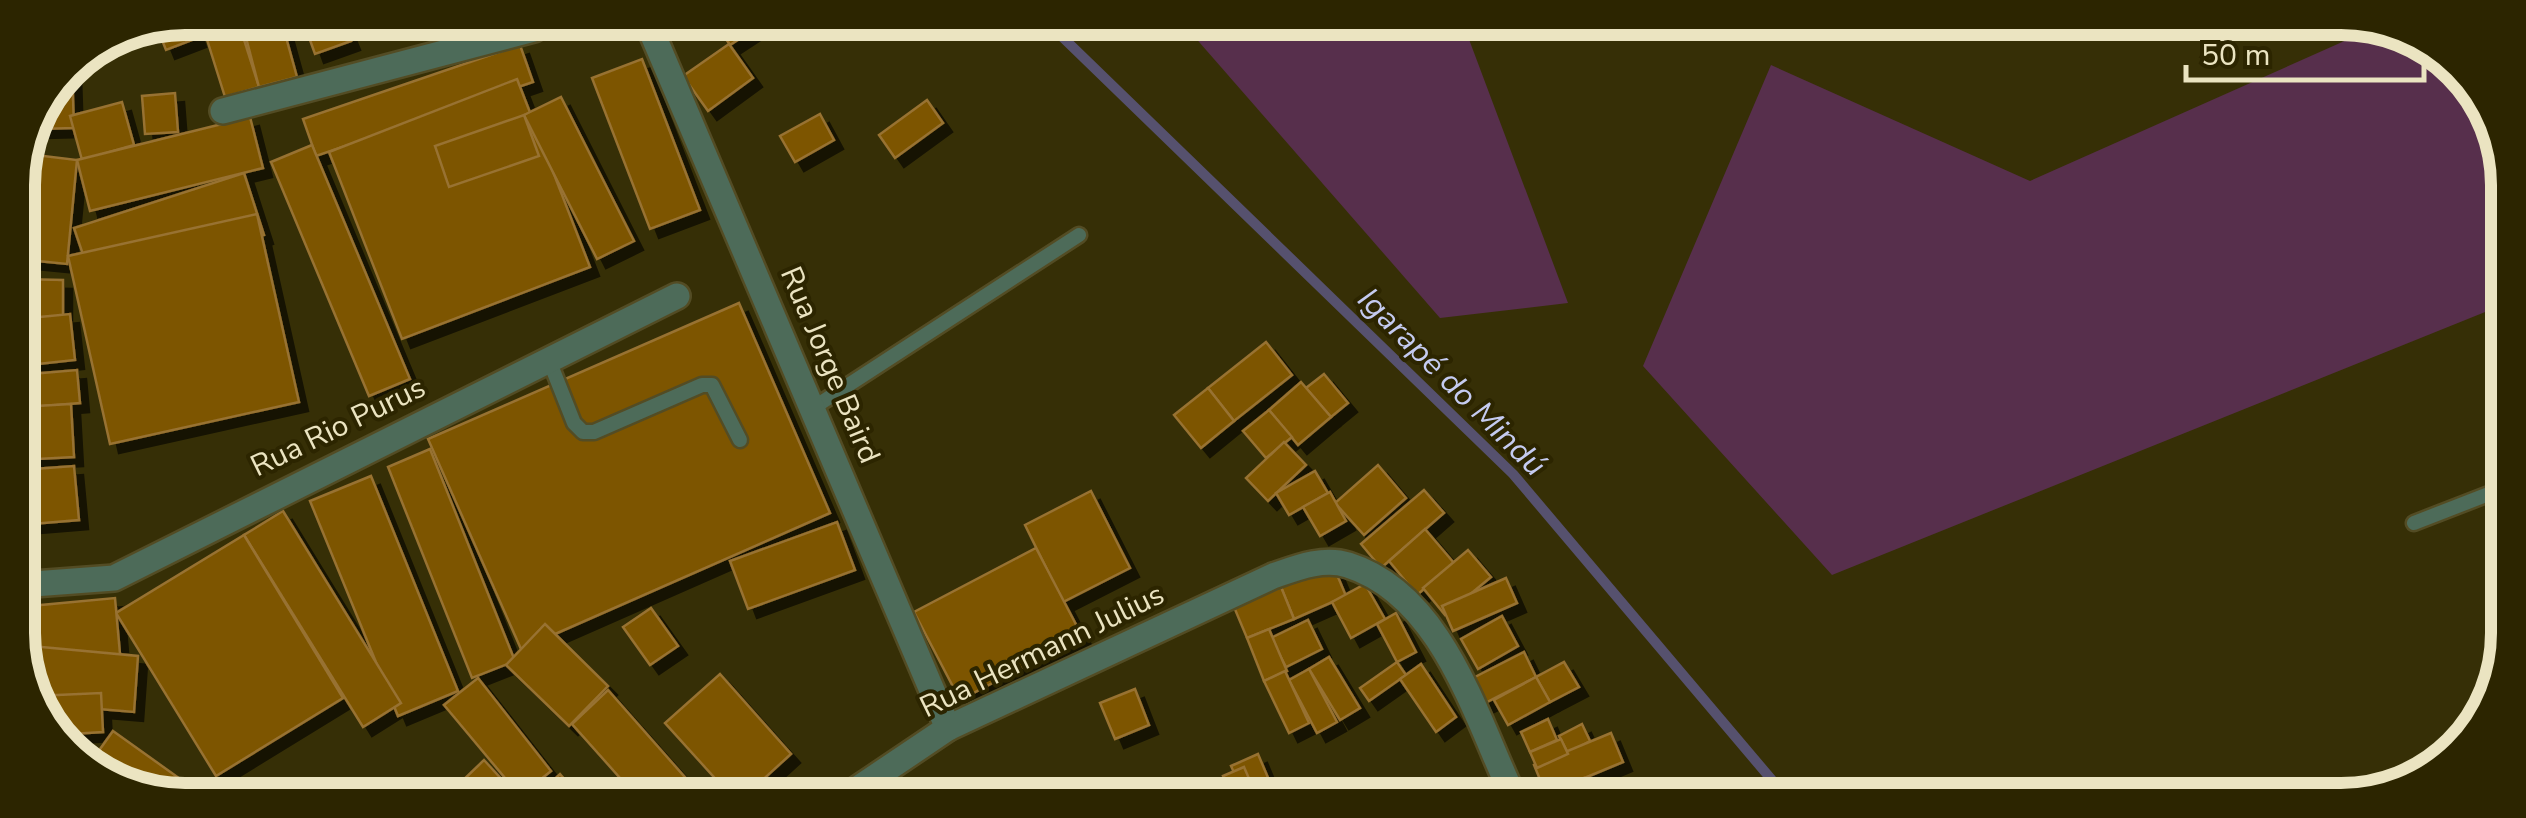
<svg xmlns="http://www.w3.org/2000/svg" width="2526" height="818" font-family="'Nunito Sans',sans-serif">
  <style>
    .green { fill: #572f4c }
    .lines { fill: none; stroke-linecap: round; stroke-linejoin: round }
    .stream { stroke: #56516e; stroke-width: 10 }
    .building { fill: #7d5500; stroke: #987231; stroke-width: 2.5; filter: url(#shadow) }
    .service-casing { stroke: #534c24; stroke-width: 19 }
    .minor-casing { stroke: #534c24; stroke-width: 30 }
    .service { stroke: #4d6b59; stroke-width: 14 }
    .minor { stroke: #4d6b59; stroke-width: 25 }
    .labels { text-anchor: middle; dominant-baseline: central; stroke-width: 8; stroke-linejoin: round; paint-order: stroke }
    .street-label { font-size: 30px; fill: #ebe4c1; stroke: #2c2500 }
    .water-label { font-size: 32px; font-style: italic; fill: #c5cbf0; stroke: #2c2500 }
    .rim { fill: none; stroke: #ebe4c1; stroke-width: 12 }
  </style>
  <defs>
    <filter id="shadow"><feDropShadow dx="9" dy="9" stdDeviation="0" flood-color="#0009"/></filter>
  </defs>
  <rect width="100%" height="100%" fill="#362f06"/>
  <g class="green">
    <path d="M2385,23L2467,74L2505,153V304L1832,575L1643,366L1771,65L2030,181Z"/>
    <path d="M1464,26L1568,303L1440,318L1186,27Z"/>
  </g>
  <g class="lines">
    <path class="stream" d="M1052,27L1513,474L1788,799"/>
  </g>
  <g class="building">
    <path d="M719,28H756L730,45Z"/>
    <path d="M306,29H346L351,41L315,54Z"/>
    <path d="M158,30H194L197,38L166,50Z"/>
    <path d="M204,30H241L259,87L225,97Z"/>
    <path d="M244,30H284L297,77L259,87Z"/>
    <path d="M729,44L753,78L708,111L683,76Z"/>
    <path d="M520,45L533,82L316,156L303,119Z"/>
    <path d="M642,59L700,210L650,229L592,78Z"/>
    <path d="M72,68L74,128L38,129L66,69Z"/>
    <path d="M517,79L590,267L402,339L329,152Z"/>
    <path d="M175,93L178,132L145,134L142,96Z"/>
    <path d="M561,97L634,241L597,259L524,115Z"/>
    <path d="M927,100L943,123L895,158L879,135Z"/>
    <path d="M122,102L134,145L82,160L70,116Z"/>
    <path d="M820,114L834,140L795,162L780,136Z"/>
    <path d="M524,115L539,156L449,187L435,146Z"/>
    <path d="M250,117L263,168L90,211L77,160Z"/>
    <path d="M312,145L410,379L369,396L271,162Z"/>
    <path d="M27,154L77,160L67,264L18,259V174Z"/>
    <path d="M244,173L264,235L95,290L74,228Z"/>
    <path d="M257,214L299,402L110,444L68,256Z"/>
    <path d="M18,279L63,280V325L19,323Z"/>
    <path d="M739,303L830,513L521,649L428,439Z"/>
    <path d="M70,314L75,360L19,366V319Z"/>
    <path d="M1266,342L1292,375L1234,421L1208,388Z"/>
    <path d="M77,370L80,403L19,408V375Z"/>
    <path d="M1324,374L1348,403L1331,417L1306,388Z"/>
    <path d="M1301,382L1331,417L1298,445L1269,410Z"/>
    <path d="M1208,388L1234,421L1201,448L1174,415Z"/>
    <path d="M71,404L74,457L19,460V407Z"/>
    <path d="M1269,410L1292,437L1266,458L1243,431Z"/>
    <path d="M1284,442L1306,465L1268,501L1246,478Z"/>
    <path d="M430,449L515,661L472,678L388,467Z"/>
    <path d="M1378,465L1406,498L1364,535L1335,503Z"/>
    <path d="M74,466L79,520L20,525V470Z"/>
    <path d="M1315,471L1328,493L1289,515L1276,493Z"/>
    <path d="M371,476L458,691L398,716L310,501Z"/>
    <path d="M1424,490L1444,513L1381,568L1361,544Z"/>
    <path d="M1091,491L1130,568L1063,602L1025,525Z"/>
    <path d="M1330,492L1346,521L1320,536L1303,507Z"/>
    <path d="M283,511L401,703L363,727L244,535Z"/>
    <path d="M837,522L855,570L748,609L730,561Z"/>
    <path d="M1425,529L1454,563L1417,595L1389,561Z"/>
    <path d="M244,535L343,698L216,776L116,613Z"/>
    <path d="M1036,548L1082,636L960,700L914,612Z"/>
    <path d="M1468,550L1491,577L1445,615L1423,588Z"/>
    <path d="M1333,565L1346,596L1294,619L1281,587Z"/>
    <path d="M1506,578L1517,603L1453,631L1442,606Z"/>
    <path d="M1365,584L1385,619L1351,638L1332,602Z"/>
    <path d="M1281,587L1294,619L1247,638L1234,607Z"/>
    <path d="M115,598L120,654L21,663L20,607Z"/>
    <path d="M651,608L678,646L650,665L623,627Z"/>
    <path d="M1396,613L1416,652L1397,662L1377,624Z"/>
    <path d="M1502,616L1518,646L1478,669L1461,639Z"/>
    <path d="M1308,620L1322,649L1286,667L1271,638Z"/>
    <path d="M545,624L608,686L569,726L506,665Z"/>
    <path d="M1269,629L1287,671L1264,681L1247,638Z"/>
    <path d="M20,645L138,656L134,712L39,704L21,665Z"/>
    <path d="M1524,652L1536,677L1485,703L1473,678Z"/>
    <path d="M1329,657L1360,708L1340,720L1309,669Z"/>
    <path d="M1397,662L1406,675L1369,701L1360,688Z"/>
    <path d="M1564,662L1579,687L1550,702L1536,677Z"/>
    <path d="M1421,664L1456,717L1436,732L1400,679Z"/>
    <path d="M1309,669L1337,722L1317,733L1289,680Z"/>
    <path d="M1285,671L1309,723L1289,733L1264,681Z"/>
    <path d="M720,674L791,754L745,796H731L665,723Z"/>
    <path d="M1536,677L1550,702L1508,725L1494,700Z"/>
    <path d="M478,678L551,771L520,796L444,705Z"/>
    <path d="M1135,689L1149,725L1115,739L1100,703Z"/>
    <path d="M608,690L690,783L676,796H636L572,724Z"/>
    <path d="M101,693L103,732L55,735L36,696Z"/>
    <path d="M1548,719L1557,740L1530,752L1521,732Z"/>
    <path d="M1582,724L1590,741L1568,753L1559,736Z"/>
    <path d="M113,731L190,786L184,795H141L90,763Z"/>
    <path d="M1611,733L1623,762L1546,794L1534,765Z"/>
    <path d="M1561,739L1568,754L1537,768L1530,752Z"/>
    <path d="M1258,754L1269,780L1243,792L1231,766Z"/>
    <path d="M484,760L517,796L468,795L458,785Z"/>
    <path d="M1244,767L1257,797H1232L1223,776Z"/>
    <path d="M560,774L579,796H537Z"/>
    <path d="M1584,778L1594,798H1543Z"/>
    <path d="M1444,780L1456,795L1424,798L1423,797Z"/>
  </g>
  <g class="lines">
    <defs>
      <g id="service">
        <path d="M549,360L574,423L583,432H594L702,385H712L740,440"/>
        <path d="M813,408L1079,235"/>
        <path d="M2414,523L2504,488"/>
      </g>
      <g id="minor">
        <path d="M650,28L948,728"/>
        <path d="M223,111L534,29"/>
        <path d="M20,585L114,578L677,296"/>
        <path d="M847,796L948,728L1273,576C1296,568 1323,557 1348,565C1443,595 1476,719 1514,798"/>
      </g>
    </defs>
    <use href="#service" class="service-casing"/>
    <use href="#minor" class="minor-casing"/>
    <use href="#service" class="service"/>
    <use href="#minor" class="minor"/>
  </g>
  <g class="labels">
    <g class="street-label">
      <text transform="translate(830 365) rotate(67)">Rua Jorge Baird</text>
      <text transform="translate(338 427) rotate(-26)">Rua Rio Purus</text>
      <text transform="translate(1042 651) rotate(-26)">Rua Hermann Julius</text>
    </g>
    <g class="water-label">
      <text transform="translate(1452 382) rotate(45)">Igarapé do Mindú</text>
    </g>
  </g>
  <path d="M0 0H2526V818H0ZM185 35H2341A150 150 0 0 1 2491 185V633A150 150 0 0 1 2341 783H185A150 150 0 0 1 35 633V185A150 150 0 0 1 185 35Z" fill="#2c2500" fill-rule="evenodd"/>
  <path class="rim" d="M185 35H2341A150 150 0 0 1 2491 185V633A150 150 0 0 1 2341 783H185A150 150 0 0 1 35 633V185A150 150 0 0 1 185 35Z"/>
  <path d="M2186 65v15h238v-15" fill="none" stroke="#ebe4c1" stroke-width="5"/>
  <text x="2201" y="65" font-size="30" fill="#ebe4c1" stroke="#2c2500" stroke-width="8" paint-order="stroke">50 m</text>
</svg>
